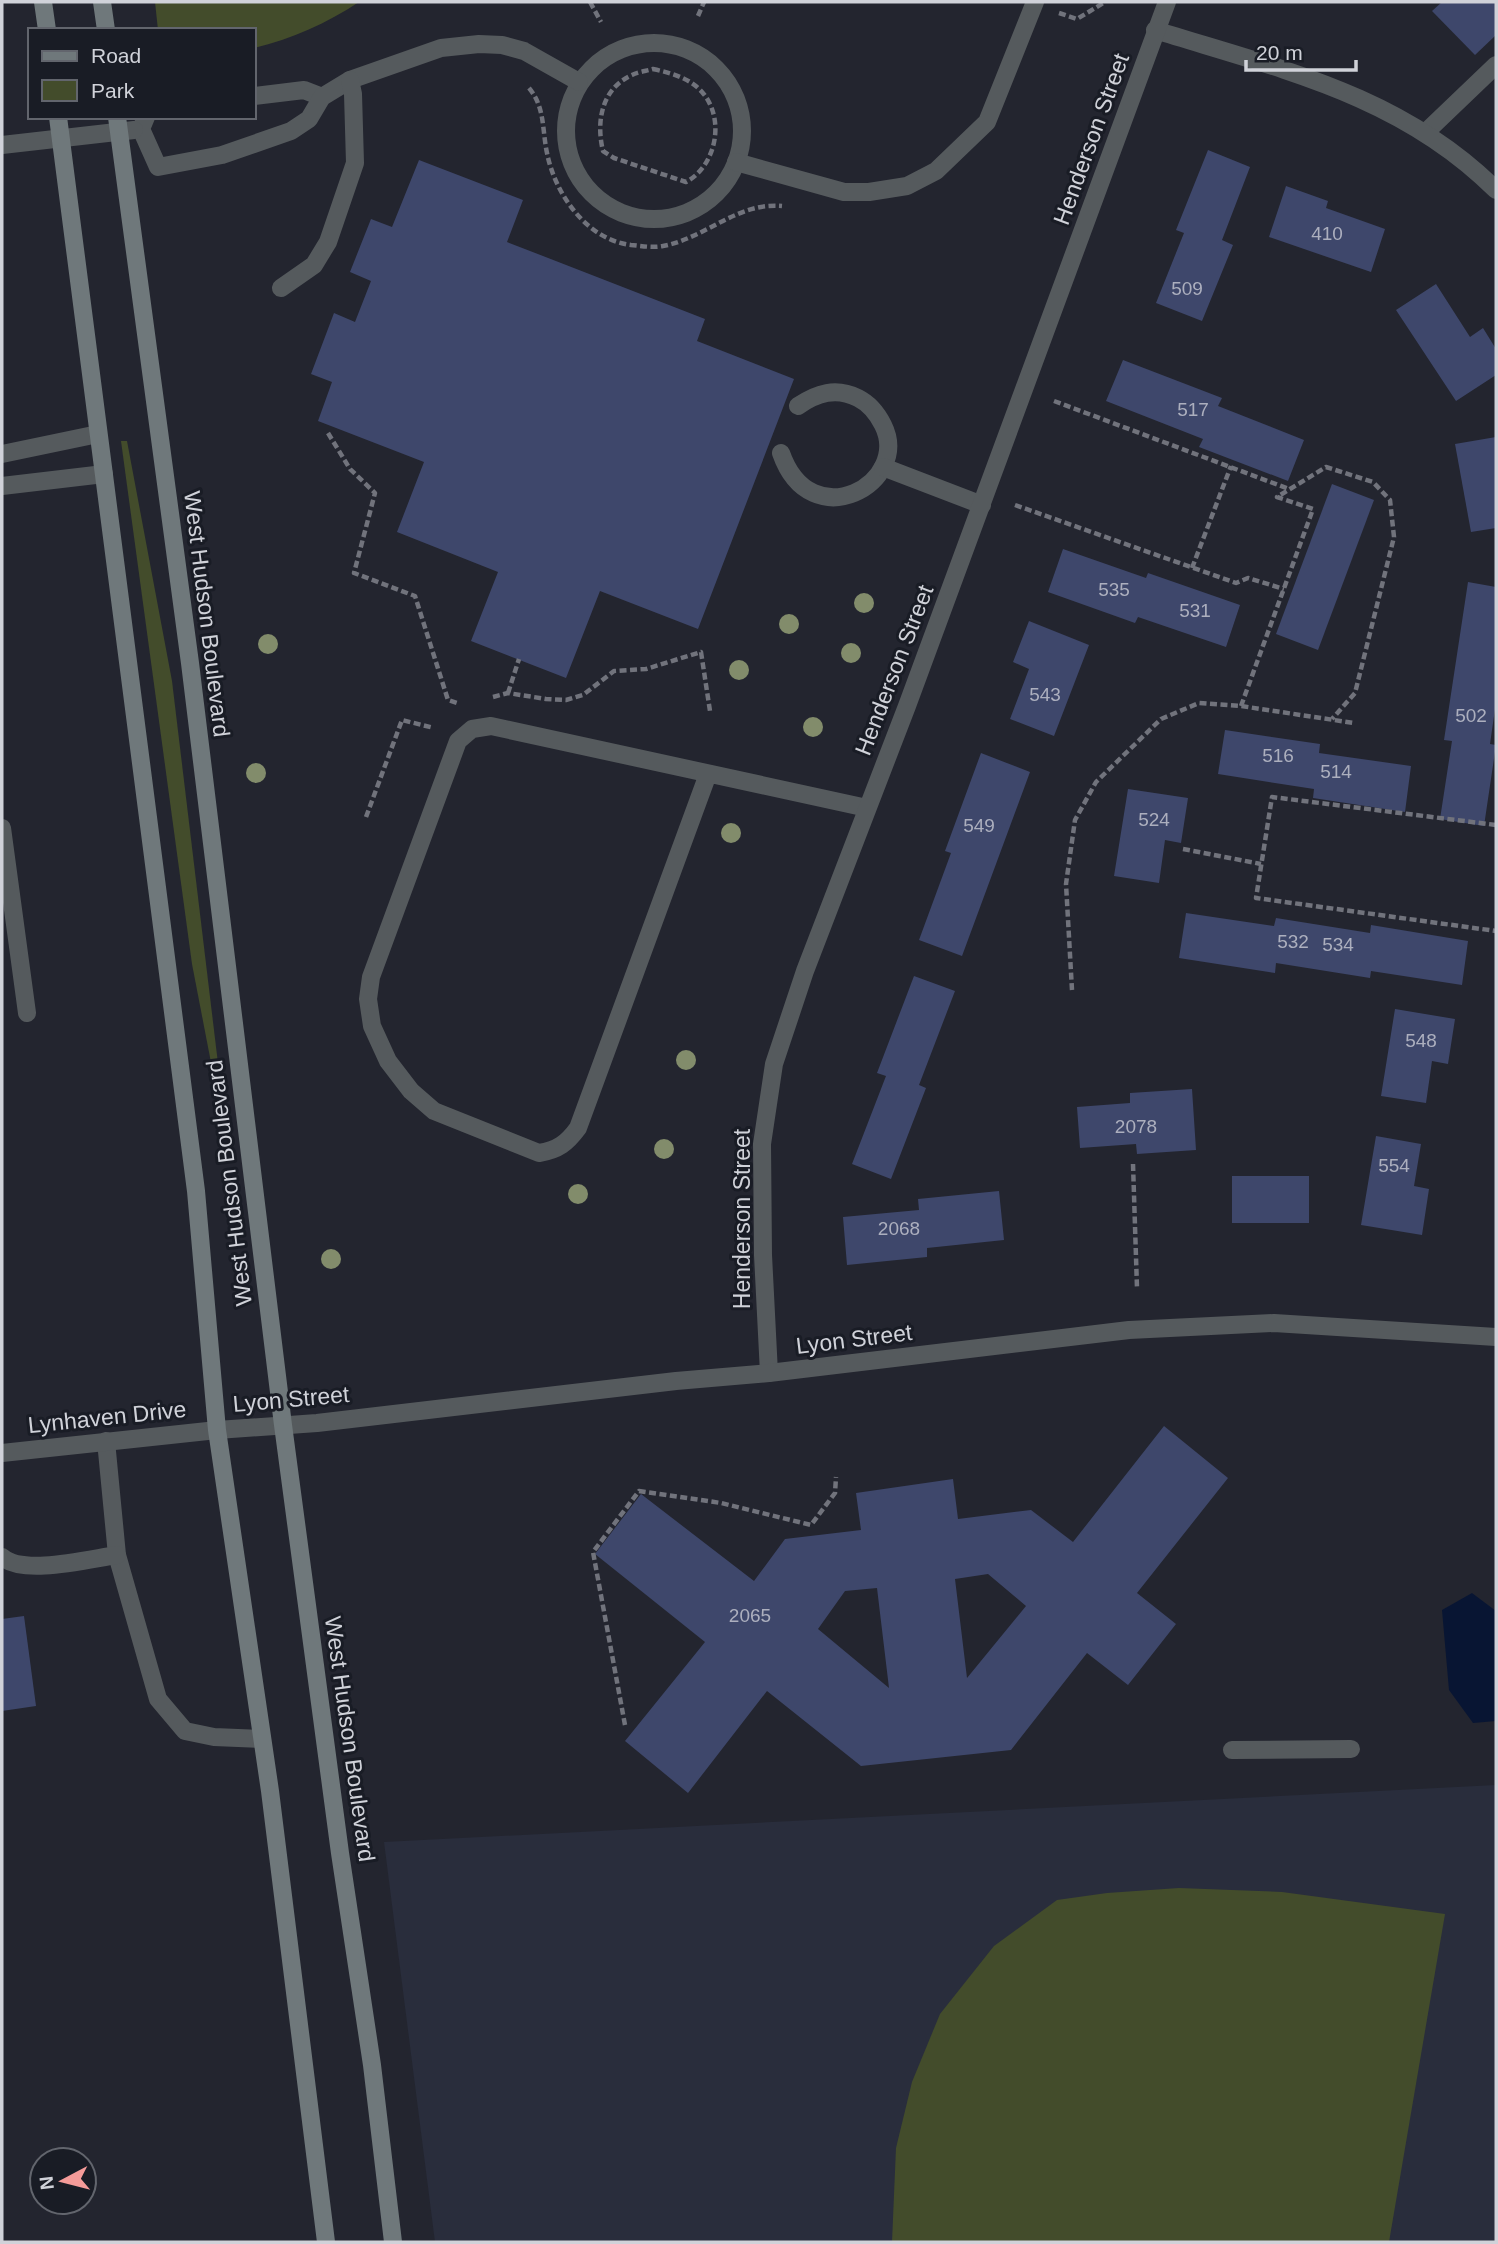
<svg xmlns="http://www.w3.org/2000/svg" width="1498" height="2244" font-family="Arial,sans-serif">
  <style>
    .built { fill: #292d3c }
    .green { fill: #434c2b }
    .water { fill: #081533 }
    .building { fill: #3e476b; fill-rule: evenodd }
    .lines { fill: none; stroke-linecap: round; stroke-linejoin: round }
    .path { stroke: #71737c; stroke-width: 4.5; stroke-dasharray: 7 3.5; stroke-linecap: butt }
    .lane { stroke: #555a5d; stroke-width: 18 }
    .street { stroke: #555a5d; stroke-width: 18 }
    .secondary { stroke: #6f787b; stroke-width: 18 }
    .tree { fill: #828c6b }
    .labels { text-anchor: middle; dominant-baseline: central; stroke-width: 6; stroke-linejoin: round; paint-order: stroke }
    .number-label { font-size: 19px; fill: #acafbe }
    .street-label { font-size: 23px; fill: #d0d2d9; stroke: #191c25 }
  </style>
  <rect width="100%" height="100%" fill="#23252f"/>
  <path class="built" d="M1496,1785V2242H435L384,1842Z"/>
  <g class="green">
    <path d="M155,2H359C327,23 292,39 254,48V30H158Z"/>
    <path d="M121,441H127L172,681L223,1105L219,1104L192,964Z"/>
    <path d="M1179,1888L1282,1892L1445,1914L1389,2242H892L896,2148L912,2082L940,2014L994,1946L1057,1900L1107,1893Z"/>
  </g>
  <path class="water" d="M1472,1593L1496,1611V1721L1473,1723L1449,1690L1442,1610Z"/>
  <g class="building">
    <path d="M1442,2H1496V35L1475,55L1432,11Z"/>
    <path d="M1208,150L1250,167L1222,240L1233,245L1202,321L1156,303L1184,233L1176,230Z"/>
    <path d="M419,160L523,200L507,242L705,319L697,341L794,379L698,629L600,591L566,678L471,641L498,572L397,532L424,462L318,421L332,382L311,374L334,313L355,322L371,281L350,272L371,219L392,227Z"/>
    <path d="M1286,186L1328,201L1326,208L1385,229L1371,272L1269,237Z"/>
    <path d="M1436,284L1470,337L1483,328L1496,349V375L1456,401L1396,310Z"/>
    <path d="M1123,360L1222,398L1218,406L1304,440L1288,481L1199,447L1203,439L1106,401Z"/>
    <path d="M1496,437V528L1471,532L1455,444Z"/>
    <path d="M1332,484L1374,500L1318,650L1276,634Z"/>
    <path d="M1063,549L1146,578L1148,573L1240,605L1226,647L1138,617L1135,623L1048,592Z"/>
    <path d="M1468,582L1496,587V702L1490,744L1496,745L1484,826L1440,819L1452,741L1444,740Z"/>
    <path d="M1029,621L1089,645L1054,736L1010,719L1029,669L1013,662Z"/>
    <path d="M1225,730L1320,744L1319,753L1411,766L1405,812L1313,798L1314,789L1218,774Z"/>
    <path d="M981,753L1030,772L962,956L919,940L951,853L945,851Z"/>
    <path d="M1128,789L1188,798L1181,843L1165,840L1159,883L1114,876Z"/>
    <path d="M1186,913L1274,926L1276,918L1370,933L1371,925L1468,941L1462,985L1371,971L1370,978L1276,963L1275,973L1179,958Z"/>
    <path d="M914,976L955,991L919,1085L926,1088L891,1179L852,1164L886,1076L877,1073Z"/>
    <path d="M1395,1009L1455,1019L1448,1064L1432,1061L1426,1103L1381,1096Z"/>
    <path d="M1192,1089L1196,1150L1137,1154L1136,1144L1080,1148L1077,1107L1130,1103V1093Z"/>
    <path d="M1376,1136L1421,1144L1414,1186L1429,1189L1422,1235L1361,1225Z"/>
    <rect x="1232" y="1176" width="77" height="47"/>
    <path d="M999,1191L1004,1240L927,1248V1257L847,1265L843,1217L919,1210L918,1199Z"/>
    <path d="M1164,1426L1228,1478L1137,1593L1176,1624L1128,1685L1087,1653L1011,1750L861,1766L767,1691L688,1793L625,1741L705,1642L595,1554L641,1494L754,1581L785,1539L861,1530L856,1493L953,1479L958,1519L1031,1510L1073,1542ZM988,1574L1026,1606L967,1678L955,1579ZM877,1588L889,1688L818,1629L845,1591Z"/>
    <path d="M24,1616L36,1706L2,1711V1619Z"/>
  </g>
  <g class="lines">
    <g class="path">
      <path d="M590,2L601,22"/>
      <path d="M1059,13L1077,19L1105,2"/>
      <path d="M698,16L704,2"/>
      <path d="M653,69C671,73 690,78 702,92C726,119 716,166 686,182L614,158L603,151C596,122 601,89 632,75C638,72 646,71 653,69Z"/>
      <path d="M529,88C545,107 542,129 547,153C555,194 587,240 631,245C642,246 652,248 663,246C706,238 737,202 782,206"/>
      <path d="M1054,401L1289,489"/>
      <path d="M328,433L350,469L375,493L354,573L415,596L448,700L460,704"/>
      <path d="M1015,505L1236,583L1248,578L1284,589"/>
      <path d="M1192,568L1231,466"/>
      <path d="M508,693L519,659"/>
      <path d="M493,697L508,693L546,699L566,700L583,695L614,671L646,669L701,652L710,711"/>
      <path d="M1241,706L1313,509L1277,497L1326,467L1373,482L1390,500L1394,537L1355,693L1332,719"/>
      <path d="M366,817L402,720L434,728"/>
      <path d="M1496,825L1272,797L1256,898L1496,931"/>
      <path d="M1183,849L1261,864"/>
      <path d="M1072,990L1066,884L1075,820L1096,782L1161,719L1199,703L1241,706L1354,723"/>
      <path d="M1133,1164L1137,1288"/>
      <path d="M625,1725L593,1552L639,1491L721,1503L811,1525L835,1493L836,1477"/>
    </g>
    <g class="lane">
      <circle cx="654" cy="131" r="88"/>
      <path d="M254,96L304,90L322,97"/>
      <path d="M146,117L141,129L158,167L222,155L291,131L309,119L322,97L350,80L441,48L479,44L502,45L524,51L579,82"/>
      <path d="M1426,132L1496,65"/>
      <path d="M2,145L134,130"/>
      <path d="M736,162L844,192H869L907,186L936,171L987,122L1035,2"/>
      <path d="M281,288L314,265L328,242L355,163L353,94L350,80"/>
      <path d="M781,453C811,539 912,483 883,425C877,413 870,404 858,398C836,387 817,393 798,406"/>
      <path d="M2,454L98,434"/>
      <path d="M883,467L982,505"/>
      <path d="M2,486L104,474"/>
      <path d="M708,774L578,1128C567,1143 558,1150 539,1153L434,1111L411,1091L388,1061L372,1026L368,999L371,977L458,741L472,729L491,726L867,808"/>
      <path d="M2,828L27,1013"/>
      <path d="M106,1441L117,1555L158,1699L185,1731L214,1737L262,1739"/>
      <path d="M2,1557C23,1576 89,1559 117,1555"/>
      <path d="M1232,1750L1351,1749"/>
    </g>
    <g class="street">
      <path d="M1155,30C1280,69 1401,95 1496,190"/>
      <path d="M769,1373L763,1255L762,1144L774,1064L805,971L907,706L1167,2"/>
      <path d="M2,1453L217,1430L317,1423L676,1381L769,1373L1129,1330L1274,1323L1496,1337"/>
    </g>
    <g class="secondary">
      <path d="M43,2L47,30"/>
      <path d="M102,2L106,30"/>
      <path d="M58,117L196,1191L217,1430L270,1791L326,2242"/>
      <path d="M117,117L190,663L283,1425L340,1853L372,2065L393,2242"/>
    </g>
  </g>
  <g class="tree">
    <circle cx="864" cy="603" r="10"/>
    <circle cx="789" cy="624" r="10"/>
    <circle cx="268" cy="644" r="10"/>
    <circle cx="851" cy="653" r="10"/>
    <circle cx="739" cy="670" r="10"/>
    <circle cx="813" cy="727" r="10"/>
    <circle cx="256" cy="773" r="10"/>
    <circle cx="731" cy="833" r="10"/>
    <circle cx="686" cy="1060" r="10"/>
    <circle cx="664" cy="1149" r="10"/>
    <circle cx="578" cy="1194" r="10"/>
    <circle cx="331" cy="1259" r="10"/>
  </g>
  <g class="labels">
    <g class="number-label">
      <text x="1327" y="233">410</text>
      <text x="1187" y="288">509</text>
      <text x="1193" y="409">517</text>
      <text x="1114" y="589">535</text>
      <text x="1195" y="610">531</text>
      <text x="1045" y="694">543</text>
      <text x="1471" y="715">502</text>
      <text x="1278" y="755">516</text>
      <text x="1336" y="771">514</text>
      <text x="1154" y="819">524</text>
      <text x="979" y="825">549</text>
      <text x="1293" y="941">532</text>
      <text x="1338" y="944">534</text>
      <text x="1421" y="1040">548</text>
      <text x="1136" y="1126">2078</text>
      <text x="1394" y="1165">554</text>
      <text x="899" y="1228">2068</text>
      <text x="750" y="1615">2065</text>
    </g>
    <g class="street-label">
      <text transform="translate(1091 139) rotate(-70)">Henderson Street</text>
      <text transform="translate(207 614) rotate(83)">West Hudson Boulevard</text>
      <text transform="translate(894 670) rotate(-69)">Henderson Street</text>
      <text transform="translate(229 1183) rotate(-97)">West Hudson Boulevard</text>
      <text transform="translate(742 1219) rotate(-90)">Henderson Street</text>
      <text transform="translate(854 1339) rotate(-7)">Lyon Street</text>
      <text transform="translate(291 1399) rotate(-5)">Lyon Street</text>
      <text transform="translate(107 1417) rotate(-6)">Lynhaven Drive</text>
      <text transform="translate(350 1739) rotate(82)">West Hudson Boulevard</text>
    </g>
  </g>
  <rect width="1498" height="2244" fill="none" stroke="#d0d2d9" stroke-width="7"/>
  <rect x="28" y="28" width="228" height="91" fill="#191c25" stroke="#62656d" stroke-width="2"/>
  <rect x="42" y="51" width="35" height="10" fill="#6f787b" stroke="#62656d" stroke-width="2"/>
  <text x="91" y="63" font-size="21" fill="#d0d2d9">Road</text>
  <rect x="42" y="80" width="35" height="21" fill="#434c2b" stroke="#62656d" stroke-width="2"/>
  <text x="91" y="98" font-size="21" fill="#d0d2d9">Park</text>
  <g transform="translate(63 2181) rotate(263)"><circle r="33" fill="#191c25" stroke="#62656d" stroke-width="2"/>
  <path d="M0-5L12 26L0 18L-12 26Z" fill="#f59b99"/>
  <text y="-10" font-size="19" font-weight="bold" text-anchor="middle" fill="#d0d2d9">N</text>
  </g>
  <path d="M1246 60v10h110v-10" fill="none" stroke="#d0d2d9" stroke-width="3.5"/>
  <text x="1256" y="60" font-size="21" fill="#d0d2d9" stroke="#191c25" stroke-width="5" paint-order="stroke">20 m</text>
</svg>
